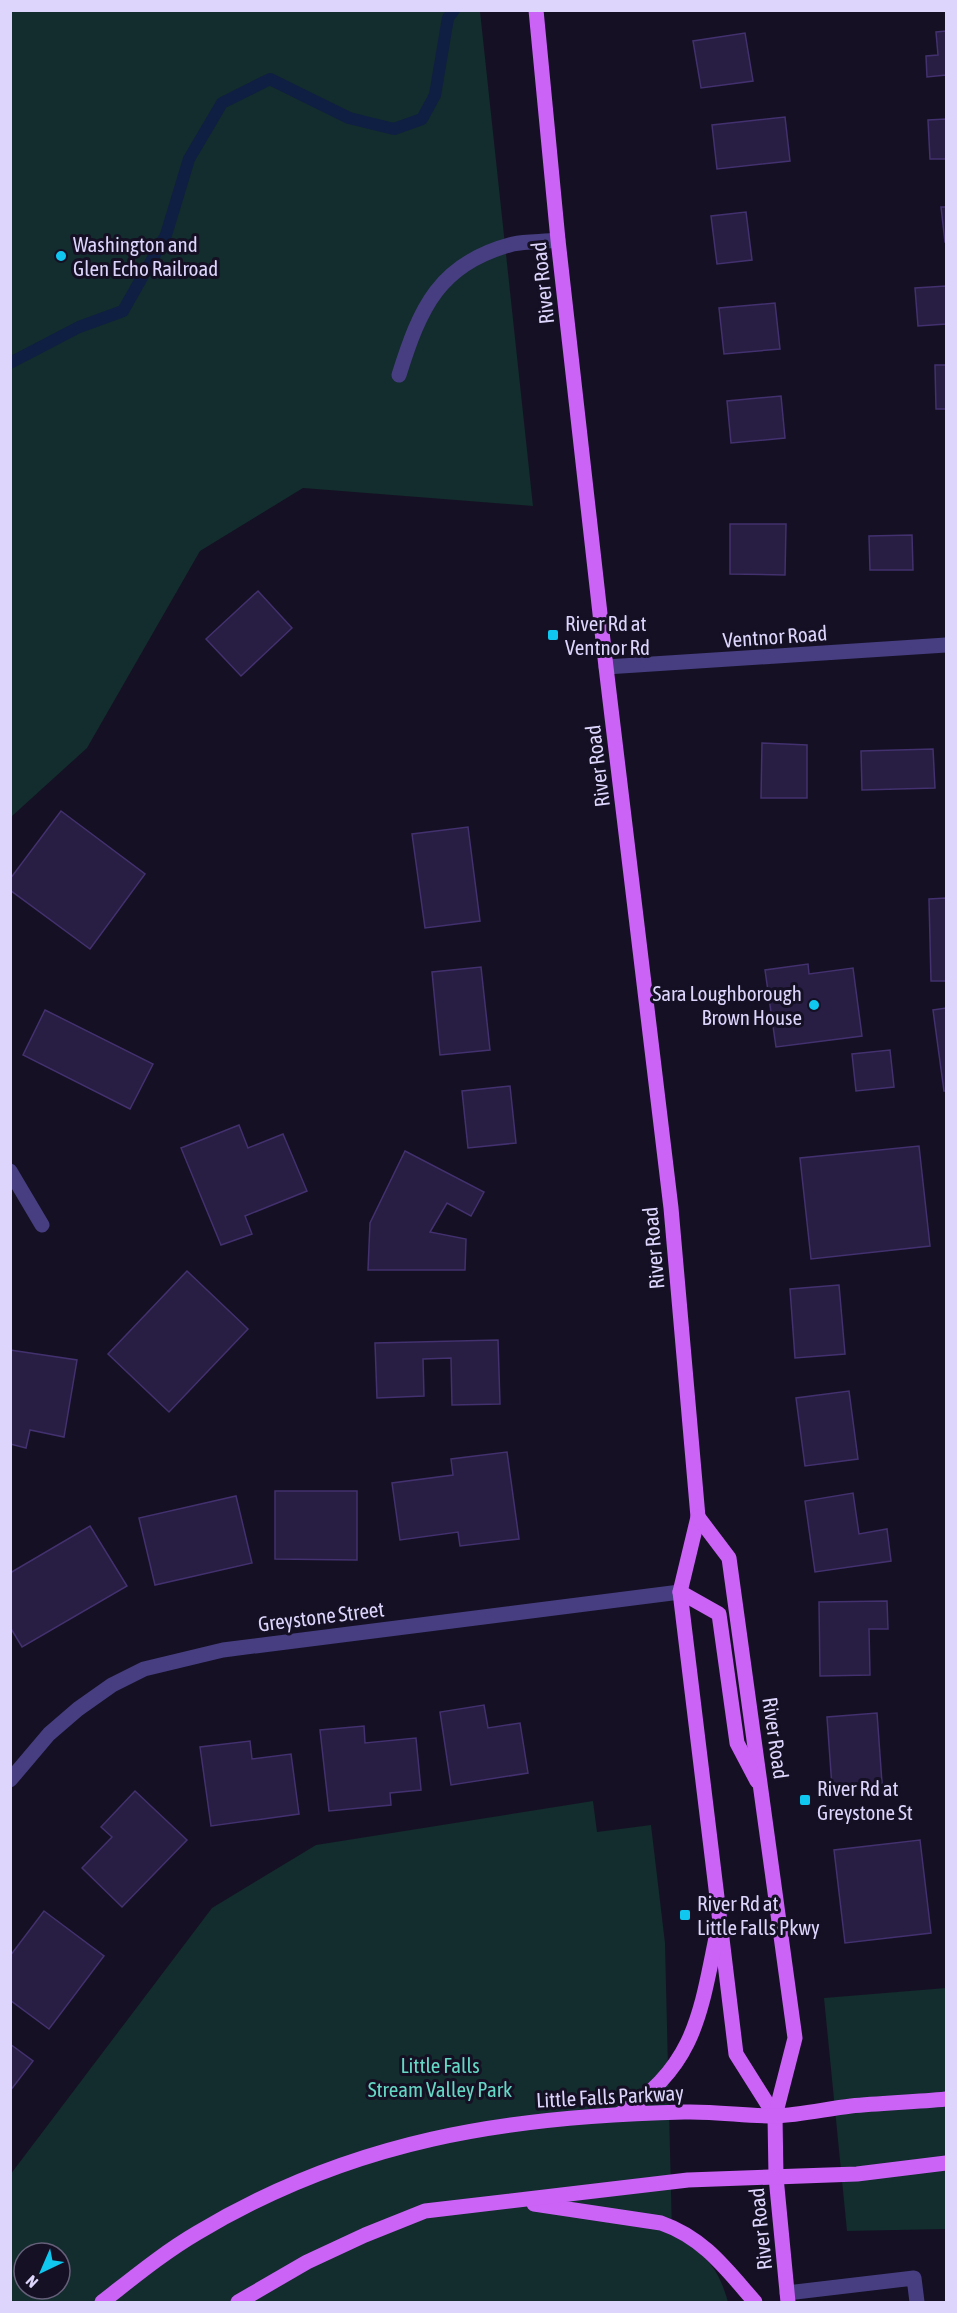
<svg xmlns="http://www.w3.org/2000/svg" width="957" height="2313" font-family="'Asap Condensed',sans-serif">
  <style>
    .green { fill: #132c2d; fill-rule: evenodd }
    .lines { fill: none; stroke-linecap: round; stroke-linejoin: round }
    .stream { stroke: #0f1e43; stroke-width: 12 }
    .building { fill: #281d43; stroke: #42316e; stroke-width: 1.5 }
    .minor { stroke: #463e80; stroke-width: 15 }
    .major { stroke: #ca63f6; stroke-width: 15 }
    .poi-dot { fill: #0fc7ef; stroke: #151024; stroke-width: 2 }
    .labels { text-anchor: middle; dominant-baseline: central; stroke-width: 6; stroke-linejoin: round; paint-order: stroke }
    .poi-label { font-size: 21px; fill: #ddd5fc; stroke: #151024; text-anchor: start }
    .street-label { font-size: 21px; fill: #ddd5fc; stroke: #151024 }
    .park-label { font-size: 21px; fill: #65d8c5; stroke: #151024 }
  </style>
  <rect width="100%" height="100%" fill="#151024"/>
  <g class="green">
    <path d="M11,11H480L533,506L303,488L200,551L87,748L11,817Z"/>
    <path d="M593,1801L597,1832L651,1825L665,1943L672,2232C704,2255 717,2263 728,2302H11L10,2175L212,1908L316,1845ZM24,2253H60V2289H24Z"/>
    <path d="M946,1988V2229L847,2231L824,1998Z"/>
  </g>
  <g class="lines">
    <path class="stream" d="M10,363L79,327L123,311L166,235L189,159L222,103L270,79L349,118L394,129L422,119L435,95L448,18L454,10"/>
  </g>
  <g class="building">
    <path d="M946,31V75L927,77L926,56L938,55L936,32Z"/>
    <path d="M745,33L753,81L701,88L693,41Z"/>
    <path d="M785,117L790,161L717,169L712,125Z"/>
    <path d="M946,119V159H930L928,120Z"/>
    <path d="M941,207H946V242H945Z"/>
    <path d="M746,212L752,260L717,264L711,216Z"/>
    <path d="M946,286V324L918,326L915,288Z"/>
    <path d="M775,303L780,349L724,354L719,308Z"/>
    <path d="M935,365H946V409H936Z"/>
    <path d="M781,396L785,438L731,443L727,401Z"/>
    <path d="M730,524H786L785,575L730,574Z"/>
    <path d="M912,535L913,570H870L869,536Z"/>
    <path d="M258,591L292,628L241,676L206,639Z"/>
    <path d="M762,743L807,745V798H761Z"/>
    <path d="M933,749L935,788L862,790L861,751Z"/>
    <path d="M61,811L145,874L90,949L10,890V879Z"/>
    <path d="M468,827L480,921L425,928L412,834Z"/>
    <path d="M946,898V981H931L929,899Z"/>
    <path d="M808,964L809,974L853,968L862,1036L776,1047L765,970Z"/>
    <path d="M481,967L490,1050L440,1055L432,972Z"/>
    <path d="M946,1008V1091H944L933,1010Z"/>
    <path d="M45,1010L153,1064L130,1109L23,1055Z"/>
    <path d="M890,1050L894,1087L856,1091L852,1054Z"/>
    <path d="M510,1086L516,1143L468,1148L462,1091Z"/>
    <path d="M239,1125L248,1148L283,1134L307,1191L245,1216L252,1234L221,1245L181,1148Z"/>
    <path d="M919,1146L930,1246L811,1259L800,1158Z"/>
    <path d="M405,1151L484,1192L471,1216L447,1203L430,1232L466,1239L465,1270H368L370,1223Z"/>
    <path d="M187,1271L248,1329L169,1412L108,1354Z"/>
    <path d="M839,1285L845,1354L795,1358L790,1289Z"/>
    <path d="M498,1340L500,1404L452,1405L451,1358L423,1359L424,1396L377,1398L375,1343Z"/>
    <path d="M10,1350L77,1360L64,1437L30,1430L26,1448L10,1444Z"/>
    <path d="M849,1391L858,1459L805,1466L796,1398Z"/>
    <path d="M507,1452L519,1539L460,1546L458,1532L400,1540L392,1483L453,1475L451,1459Z"/>
    <path d="M275,1491H357V1560L275,1559Z"/>
    <path d="M853,1493L859,1534L887,1529L891,1561L815,1572L805,1501Z"/>
    <path d="M236,1496L252,1563L155,1585L139,1518Z"/>
    <path d="M90,1526L127,1586L22,1647L10,1627V1573Z"/>
    <path d="M887,1601L888,1629H869L870,1675L820,1676L819,1602Z"/>
    <path d="M484,1705L488,1728L520,1723L528,1773L451,1785L440,1712Z"/>
    <path d="M877,1713L882,1783L832,1787L827,1717Z"/>
    <path d="M364,1726L365,1743L416,1738L421,1790L390,1793L391,1805L329,1811L320,1730Z"/>
    <path d="M250,1741L252,1759L291,1754L299,1814L211,1826L200,1747Z"/>
    <path d="M135,1791L187,1840L122,1907L82,1868L112,1837L101,1827Z"/>
    <path d="M920,1840L931,1933L845,1943L834,1850Z"/>
    <path d="M44,1911L104,1956L49,2029L10,2000V1956Z"/>
    <path d="M10,2044L33,2061L10,2091Z"/>
  </g>
  <g class="lines">
    <g class="minor">
      <path d="M399,375C420,308 439,263 513,244C527,241 544,242 558,240"/>
      <path d="M606,667L946,645"/>
      <path d="M10,1171L42,1225"/>
      <path d="M10,1780L49,1734L78,1709L112,1685L144,1669L223,1650L680,1592"/>
      <path d="M787,2293L914,2278L917,2302"/>
    </g>
    <g class="major">
      <path d="M536,10L558,240L606,667L671,1208L698,1517L680,1592L736,2054L775,2116"/>
      <path d="M698,1517L729,1558L795,2038L775,2116L776,2177L788,2302"/>
      <path d="M680,1592L719,1614L737,1743L757,1781"/>
      <path d="M620,2114C697,2067 701,2009 718,1928"/>
      <path d="M534,2204L661,2223C704,2238 726,2269 755,2302"/>
      <path d="M102,2302C133,2278 163,2253 197,2233C352,2140 507,2116 684,2112C714,2111 745,2116 775,2116C800,2115 826,2109 851,2106C883,2103 915,2102 946,2099"/>
      <path d="M238,2302L307,2262L365,2235L425,2211L688,2180L857,2174L946,2163"/>
    </g>
  </g>
  <g class="poi-dot">
    <circle cx="61" cy="256" r="6"/>
    <rect x="547" y="629" width="12" height="12" rx="3"/>
    <circle cx="814" cy="1005" r="6"/>
    <rect x="799" y="1794" width="12" height="12" rx="3"/>
    <rect x="679" y="1909" width="12" height="12" rx="3"/>
  </g>
  <g class="labels">
    <g class="poi-label">
      <text x="73" y="244">Washington and<tspan x="73" dy="24">Glen Echo Railroad</tspan></text>
      <text x="565" y="623">River Rd at<tspan x="565" dy="24">Ventnor Rd</tspan></text>
      <text x="802" y="993" text-anchor="end">Sara Loughborough<tspan x="802" dy="24">Brown House</tspan></text>
      <text x="817" y="1788">River Rd at<tspan x="817" dy="24">Greystone St</tspan></text>
      <text x="697" y="1903">River Rd at<tspan x="697" dy="24">Little Falls Pkwy</tspan></text>
    </g>
    <g class="street-label">
      <text transform="translate(542 283) rotate(-96)">River Road</text>
      <text transform="translate(775 636) rotate(-4)">Ventnor Road</text>
      <text transform="translate(597 766) rotate(-97)">River Road</text>
      <text transform="translate(653 1248) rotate(-95)">River Road</text>
      <text transform="translate(321 1616) rotate(-7)">Greystone Street</text>
      <text transform="translate(776 1738) rotate(82)">River Road</text>
      <text transform="translate(610 2096) rotate(-3)">Little Falls Parkway</text>
      <text transform="translate(760 2229) rotate(-96)">River Road</text>
    </g>
    <g class="park-label">
      <text x="440" y="2065">Little Falls<tspan x="440" dy="24">Stream Valley Park</tspan></text>
    </g>
  </g>
  <rect width="957" height="2313" fill="none" stroke="#ddd5fc" stroke-width="24"/>
  <g transform="translate(42 2271) rotate(224)"><circle r="28" fill="#151024" stroke="#655f7a" stroke-width="1.5"/>
  <path d="M0-4.5L10 22L0 15L-10 22Z" fill="#0fc7ef"/>
  <text y="-9" font-size="16" font-weight="bold" text-anchor="middle" fill="#ddd5fc">N</text>
  </g>
</svg>
